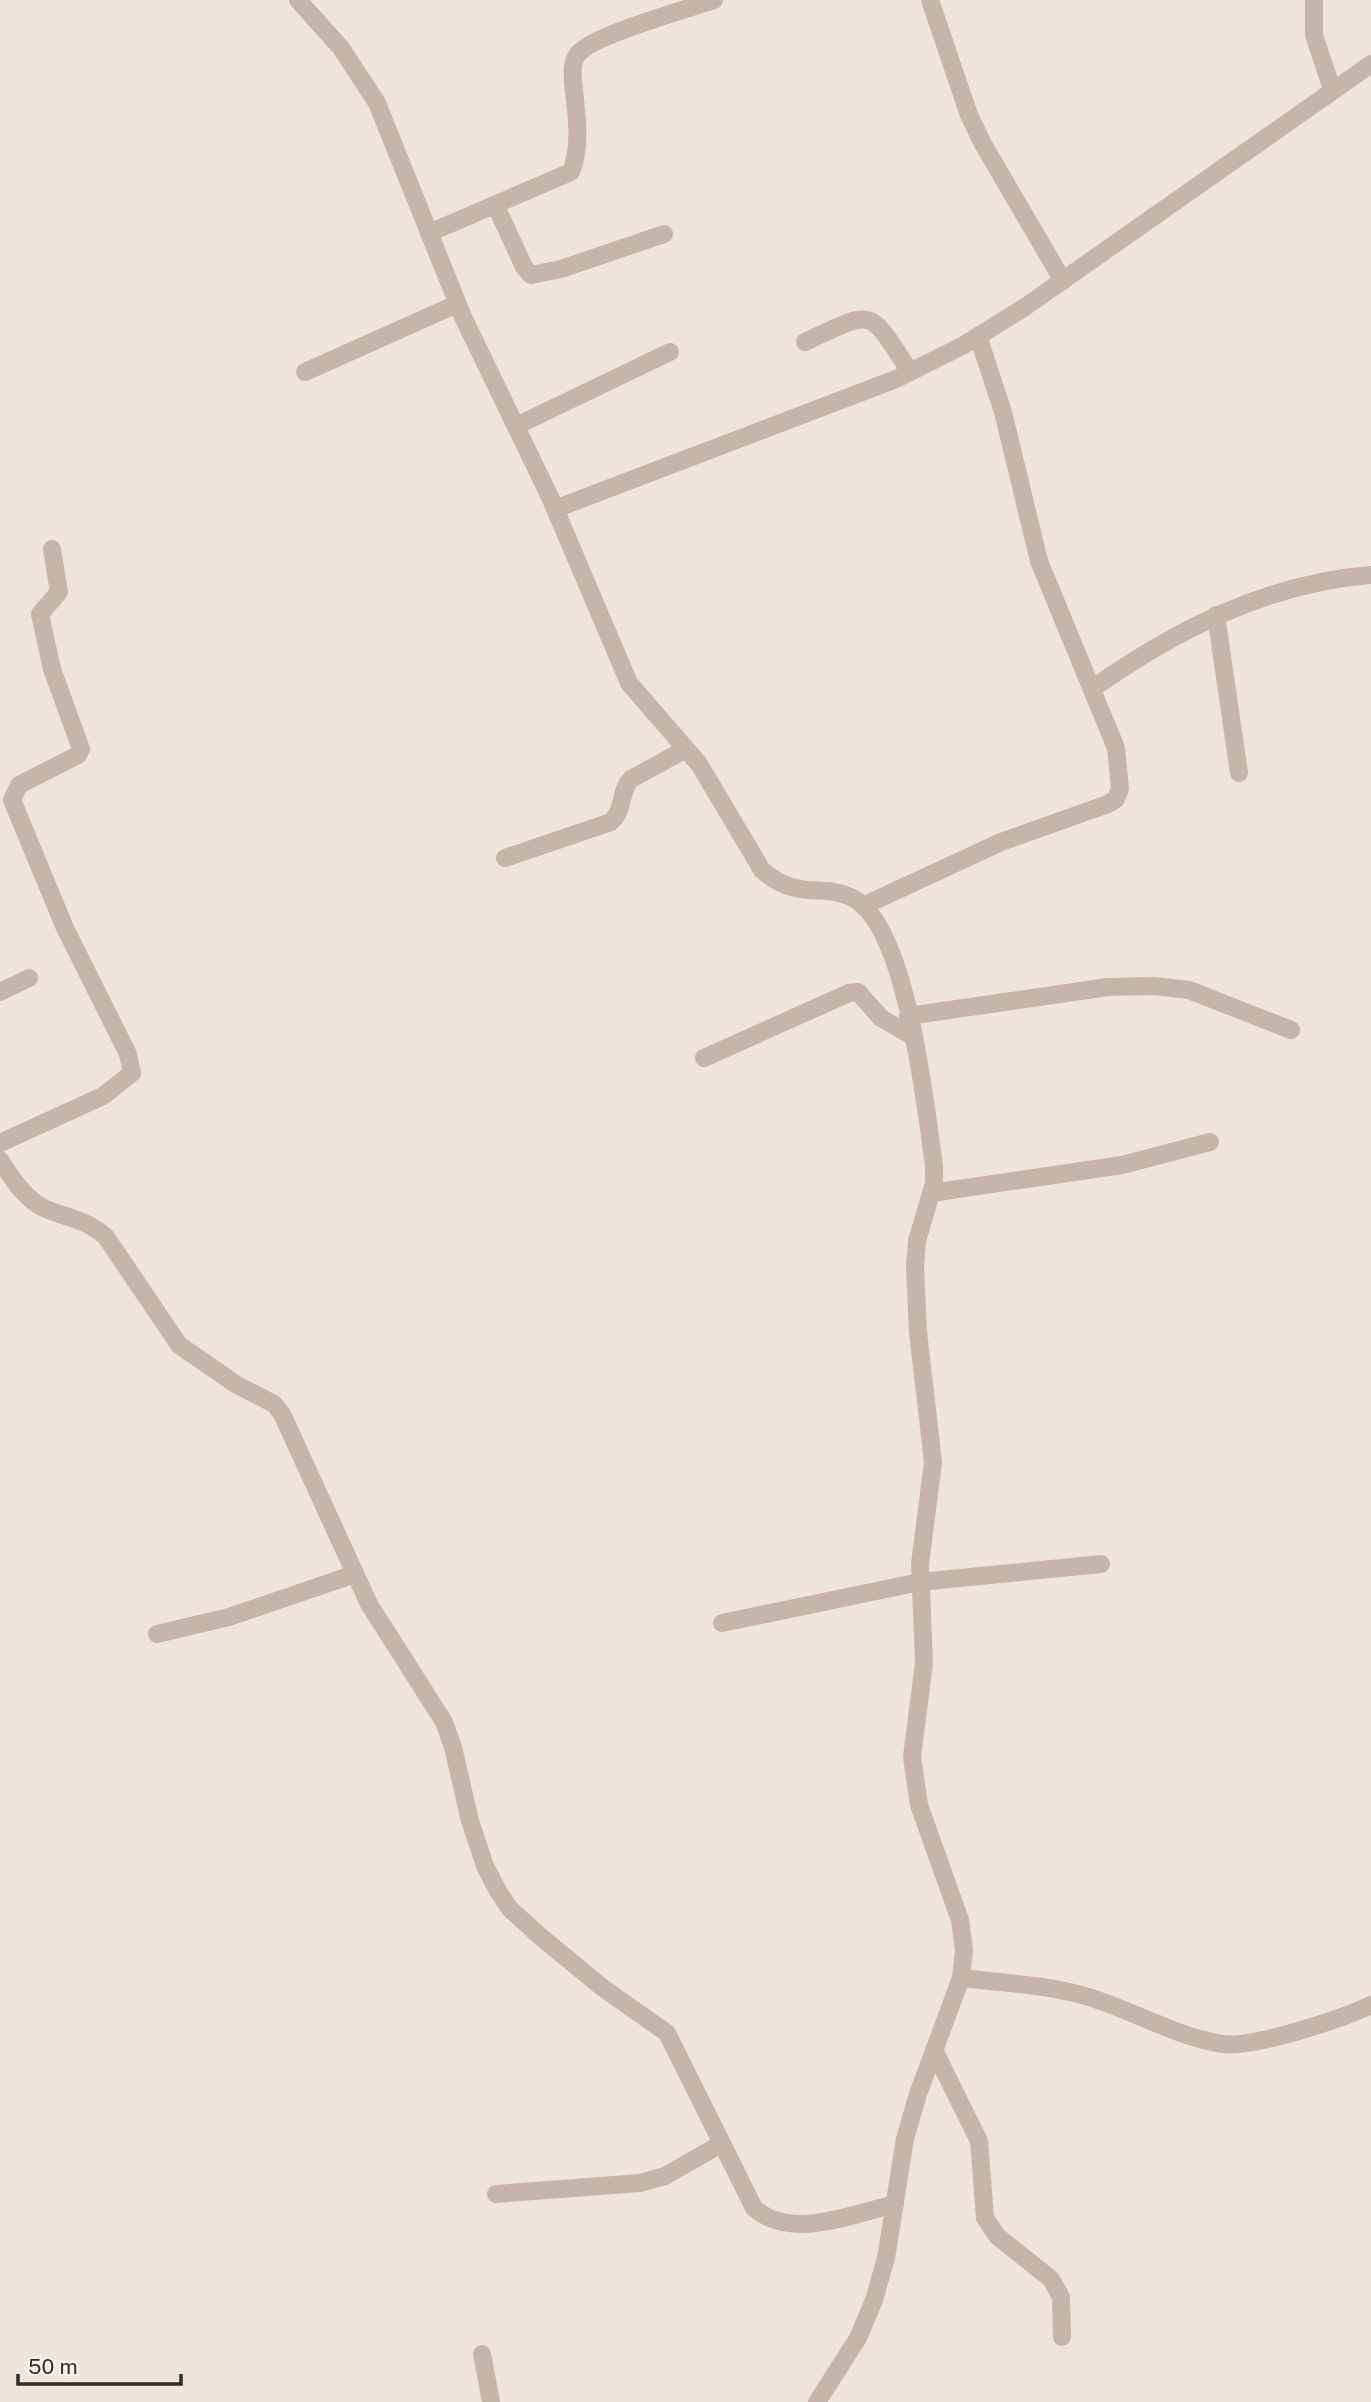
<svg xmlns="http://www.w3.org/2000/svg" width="1371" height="2402" font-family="'Public Sans',sans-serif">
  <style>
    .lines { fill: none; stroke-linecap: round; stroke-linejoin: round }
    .minor { stroke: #c6b5a9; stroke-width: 18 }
  </style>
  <rect width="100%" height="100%" fill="#efe5db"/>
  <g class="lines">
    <g class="minor">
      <path d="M298,0L341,48L377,103L463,317L550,497L629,683L699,764L762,870C799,903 826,881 856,900C908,933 925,1105 934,1165V1183L917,1241L915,1266L918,1332L933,1462L920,1564L924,1663L912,1757L919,1805L960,1920L964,1950L961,1978L918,2094L905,2139L886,2258L874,2300L858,2338L817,2402"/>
      <path d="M930,0L969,115L983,144L1063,281"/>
      <path d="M1314,0V35L1332,89"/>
      <path d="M496,206L524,267L531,275L561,269L664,234"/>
      <path d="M429,233L571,172C581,148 577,116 574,91C573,79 570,63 578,54C592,35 688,9 714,0"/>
      <path d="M805,342C875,309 868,307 910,372"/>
      <path d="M305,372L457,304"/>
      <path d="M516,426L670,352"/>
      <path d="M555,509L896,379L964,345L1025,307L1371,64"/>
      <path d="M1216,615L1239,773"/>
      <path d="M1092,689C1175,630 1268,583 1371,575"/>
      <path d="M505,858L611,822C625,809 619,792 631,779L686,749"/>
      <path d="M863,906L1001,842L1108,804L1116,799L1120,789L1116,748L1039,561L1003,412L978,336"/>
      <path d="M0,992L29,978"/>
      <path d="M908,1016L1108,987L1154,986L1189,990L1291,1030"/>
      <path d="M704,1058L849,993L858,992L881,1018L912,1036"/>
      <path d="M0,1143L103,1096L132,1073L128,1054L65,928L12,800L19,785L78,755L81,749L52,669L40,614L59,592L52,549"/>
      <path d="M0,1160C12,1178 25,1200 46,1209C68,1218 88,1220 106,1237L179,1345L237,1385L274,1404L282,1414L369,1604L444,1722L453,1747L470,1821L485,1866L498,1891L510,1909L541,1937L603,1988L667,2033L754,2208C791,2241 852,2214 895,2204"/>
      <path d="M931,1193L1122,1165L1210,1142"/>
      <path d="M722,1623L920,1582L1101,1564"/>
      <path d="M157,1634L229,1617L355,1574"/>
      <path d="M961,1978C1005,1983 1050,1985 1092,1998C1135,2012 1178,2037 1223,2044C1255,2048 1341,2019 1371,2005"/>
      <path d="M934,2050L979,2141L985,2218L997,2236L1051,2279L1061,2297L1062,2337"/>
      <path d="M496,2194L640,2183L665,2176L721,2144"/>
      <path d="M482,2354L491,2402"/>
    </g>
  </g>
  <path d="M18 2374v10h163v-10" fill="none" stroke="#332b28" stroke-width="3.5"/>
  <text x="28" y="2374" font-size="21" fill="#332b28" stroke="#f7efe7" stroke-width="5" paint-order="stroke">50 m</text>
</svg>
